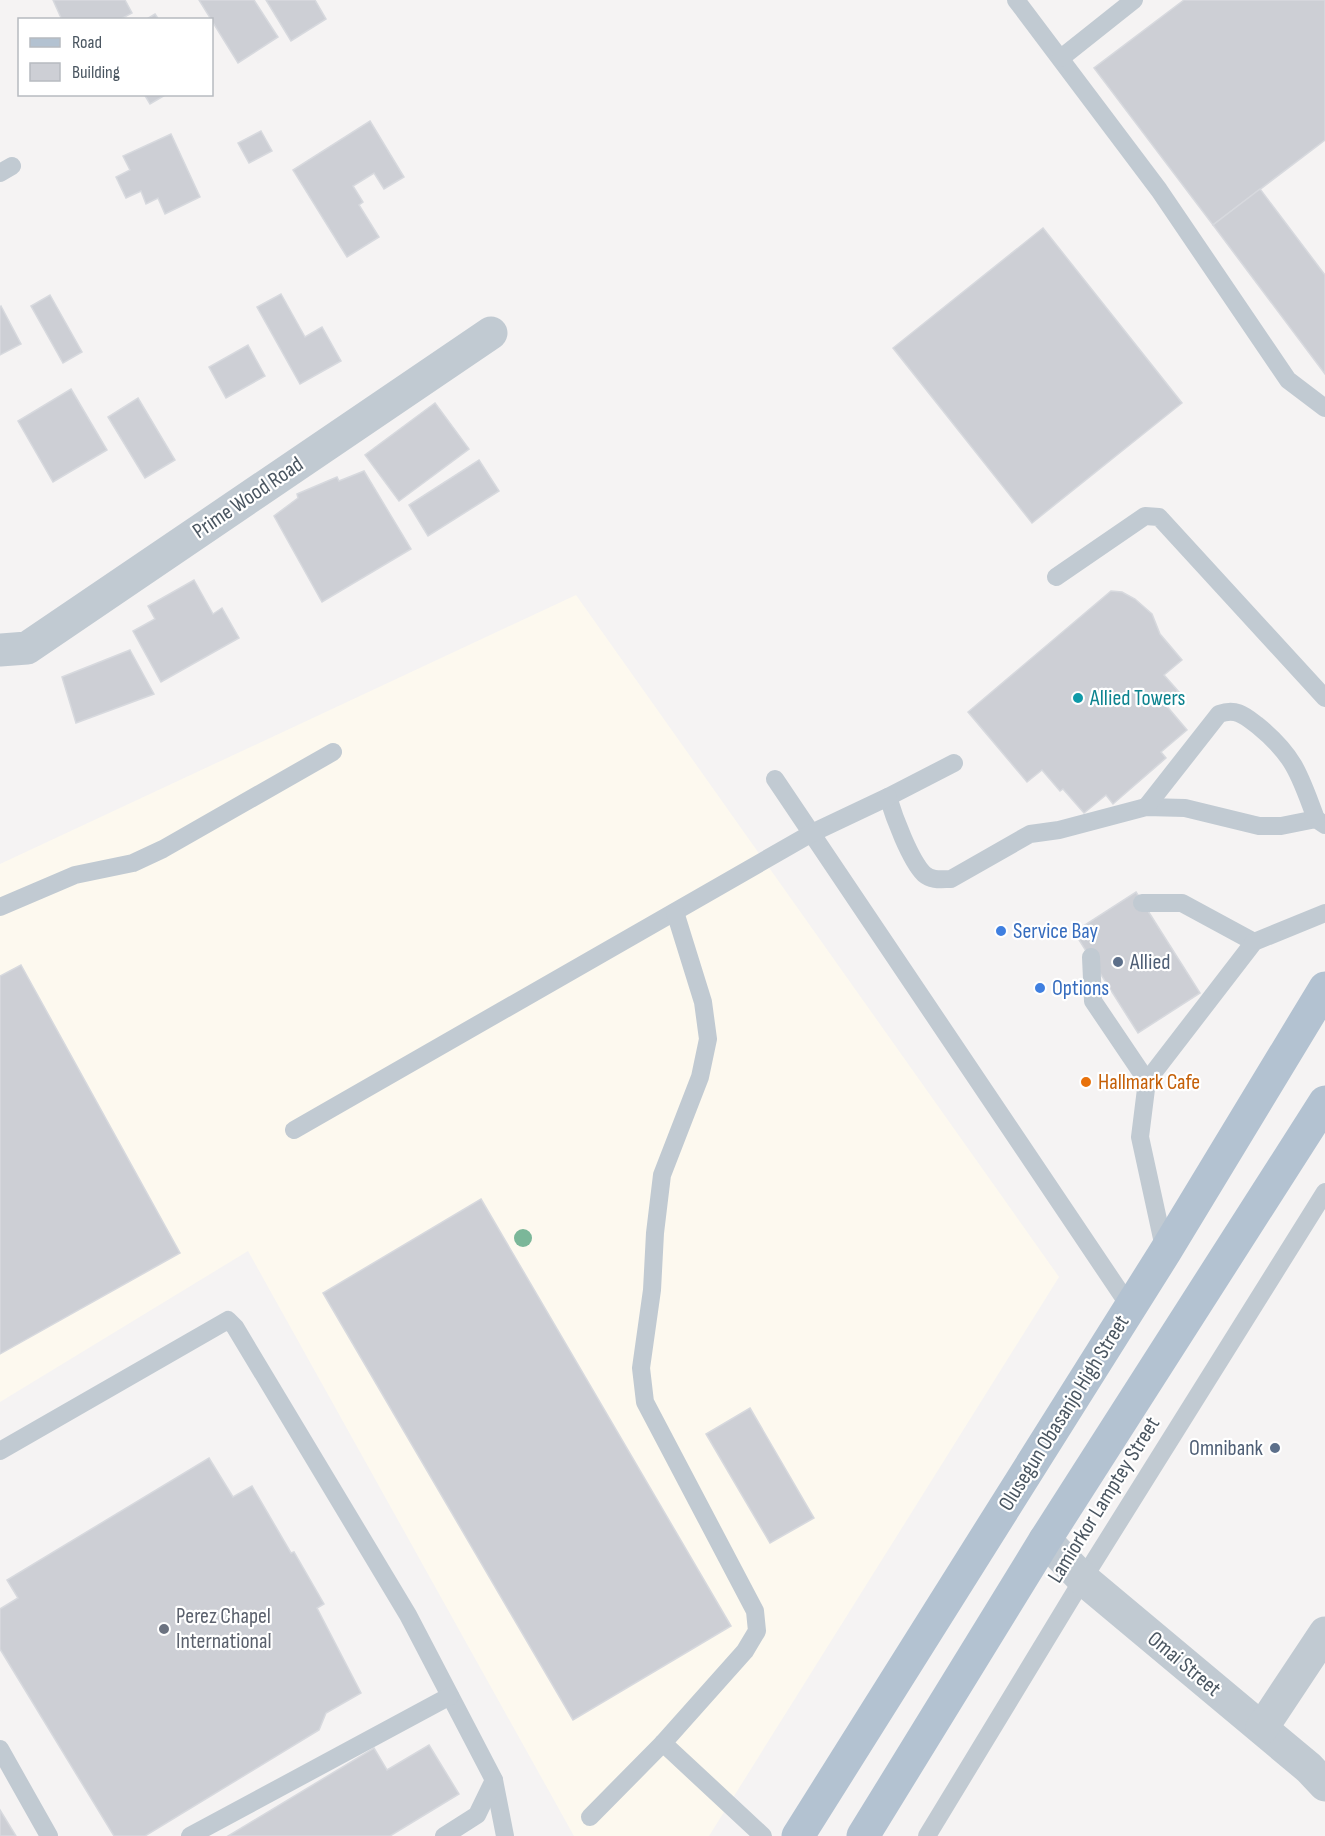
<svg xmlns="http://www.w3.org/2000/svg" width="1325" height="1836" font-family="'Sofia Sans Condensed',sans-serif">
  <style>
    .commercial { fill: #fdf9ef }
    .building { fill: #cdcfd5; stroke: #d7d9de; stroke-width: 1.5 }
    .lines { fill: none; stroke-linecap: round; stroke-linejoin: round }
    .service { stroke: #c1cad2; stroke-width: 18 }
    .minor { stroke: #c1cad2; stroke-width: 33 }
    .primary { stroke: #b3c2d1; stroke-width: 33 }
    .tree { fill: #7bb799 }
    .culture-dot { fill: #0f9aa8; stroke: #fff; stroke-width: 2 }
    .shop-dot { fill: #3f7fe0; stroke: #fff; stroke-width: 2 }
    .service-dot { fill: #5c6f8a; stroke: #fff; stroke-width: 2 }
    .food-dot { fill: #e8710a; stroke: #fff; stroke-width: 2 }
    .worship-dot { fill: #6b7280; stroke: #fff; stroke-width: 2 }
    .labels { text-anchor: middle; dominant-baseline: central; stroke-width: 4.5; stroke-linejoin: round; paint-order: stroke }
    .street-label { font-size: 22px; fill: #4a5661; stroke: #fff }
    .culture-label { font-size: 22px; fill: #0d838f; stroke: #fff; text-anchor: start }
    .shop-label { font-size: 22px; fill: #366cbe; stroke: #fff; text-anchor: start }
    .service-label { font-size: 22px; fill: #4e5e75; stroke: #fff; text-anchor: start }
    .food-label { font-size: 22px; fill: #c56008; stroke: #fff; text-anchor: start }
    .worship-label { font-size: 22px; fill: #5b616d; stroke: #fff; text-anchor: start }
  </style>
  <rect width="100%" height="100%" fill="#f5f3f3"/>
  <path class="commercial" d="M576,595L1059,1277L709,1836H574L248,1251L0,1402V864Z"/>
  <g class="building">
    <path d="M53,0H125L132,13L119,20H62Z"/>
    <path d="M199,0H254L278,37L238,63Z"/>
    <path d="M266,0H315L326,19L291,41Z"/>
    <path d="M1184,0H1325V140L1213,225L1094,68Z"/>
    <path d="M155,14L159,20H145Z"/>
    <path d="M144,94H167L150,104Z"/>
    <path d="M370,121L404,177L384,189L374,173L353,186L363,202L359,205L379,237L347,257L293,170Z"/>
    <path d="M261,131L272,151L249,163L238,143Z"/>
    <path d="M171,134L200,197L165,214L158,198L146,204L141,191L126,198L116,177L130,170L123,156Z"/>
    <path d="M1260,189L1325,275V374L1213,225Z"/>
    <path d="M1043,228L1182,403L1032,523L893,348Z"/>
    <path d="M281,294L305,337L322,327L341,361L300,384L257,307Z"/>
    <path d="M50,295L82,352L63,363L31,306Z"/>
    <path d="M1,306L21,344L0,355V307Z"/>
    <path d="M248,345L265,376L226,398L209,367Z"/>
    <path d="M71,389L107,450L53,482L18,421Z"/>
    <path d="M138,398L175,460L145,478L108,417Z"/>
    <path d="M435,403L469,449L399,501L365,455Z"/>
    <path d="M479,460L499,491L428,536L409,505Z"/>
    <path d="M364,471L411,549L322,602L274,516L298,498L297,494L337,477L339,481Z"/>
    <path d="M194,580L213,614L222,608L239,638L161,682L133,631L155,619L148,606Z"/>
    <path d="M1111,591L1122,592L1135,599L1152,614L1160,634L1182,660L1164,675L1179,692L1165,704L1187,730L1161,752L1166,758L1113,804L1106,795L1084,813L1063,789L1060,791L1042,770L1027,782L968,712Z"/>
    <path d="M130,650L154,694L76,723L62,677Z"/>
    <path d="M1136,892L1200,993L1138,1033L1074,932Z"/>
    <path d="M21,965L180,1253L0,1354V976Z"/>
    <path d="M481,1199L731,1626L573,1720L323,1293Z"/>
    <path d="M750,1408L814,1518L770,1543L706,1434Z"/>
    <path d="M209,1458L233,1497L252,1486L291,1553L294,1552L324,1604L317,1608L361,1693L326,1713L319,1730L145,1836H114L0,1649V1609L18,1598L7,1580Z"/>
    <path d="M429,1745L459,1794L390,1836H228L374,1748L387,1770Z"/>
    <path d="M0,1810L16,1836H0Z"/>
  </g>
  <g class="lines">
    <g class="service">
      <path d="M1016,0L1159,190L1288,380L1325,408"/>
      <path d="M1061,58L1134,0"/>
      <path d="M0,173L12,166"/>
      <path d="M1056,577L1145,516L1159,517L1325,698"/>
      <path d="M954,763L888,797C894,817 910,860 924,874C932,881 942,879 951,879L1030,834L1059,830L1146,807L1185,808L1259,826H1281L1316,819L1325,825"/>
      <path d="M775,779L1130,1307"/>
      <path d="M1146,807L1219,714C1236,708 1244,715 1257,725C1294,755 1300,775 1316,819"/>
      <path d="M1142,903H1182L1254,942"/>
      <path d="M0,907L75,875L133,863L163,849L333,752"/>
      <path d="M1091,957L1093,1001L1147,1081"/>
      <path d="M294,1130L812,833L888,797"/>
      <path d="M1165,1252L1140,1137L1147,1081L1254,942L1325,913"/>
      <path d="M0,1451L228,1320L235,1327L408,1615L494,1780L505,1836"/>
      <path d="M663,1743L763,1836"/>
      <path d="M0,1749L49,1836"/>
      <path d="M590,1817L663,1743L745,1651L757,1631L755,1611L645,1402L641,1368L652,1290L655,1233L662,1175L700,1077L708,1039L703,1002L675,912"/>
      <path d="M190,1836L450,1696"/>
      <path d="M444,1836L477,1815L494,1780"/>
      <path d="M927,1836L1083,1579L1325,1192"/>
    </g>
    <g class="minor">
      <path d="M0,650L27,648L491,333"/>
      <path d="M1045,1540L1083,1579L1309,1768L1325,1785"/>
      <path d="M1262,1728L1325,1633"/>
    </g>
    <g class="primary">
      <path d="M798,1836L1165,1252L1325,988"/>
      <path d="M863,1836L1045,1540L1325,1102"/>
    </g>
  </g>
  <circle class="tree" cx="523" cy="1238" r="9"/>
  <circle class="culture-dot" cx="1078" cy="698" r="6"/>
  <g class="shop-dot">
    <circle cx="1001" cy="931" r="6"/>
    <circle cx="1040" cy="988" r="6"/>
  </g>
  <g class="service-dot">
    <circle cx="1118" cy="962" r="6"/>
    <circle cx="1275" cy="1448" r="6"/>
  </g>
  <circle class="food-dot" cx="1086" cy="1082" r="6"/>
  <circle class="worship-dot" cx="164" cy="1629" r="6"/>
  <g class="labels">
    <g class="street-label">
      <text transform="translate(248 498) rotate(-34)">Prime Wood Road</text>
      <text transform="translate(1064 1413) rotate(-58)">Olusegun Obasanjo High Street</text>
      <text transform="translate(1104 1500) rotate(-58)">Lamiorkor Lamptey Street</text>
      <text transform="translate(1184 1664) rotate(40)">Omai Street</text>
    </g>
    <g class="culture-label">
      <text x="1090" y="698">Allied Towers</text>
    </g>
    <g class="shop-label">
      <text x="1013" y="931">Service Bay</text>
      <text x="1052" y="988">Options</text>
    </g>
    <g class="service-label">
      <text x="1130" y="962">Allied</text>
      <text x="1263" y="1448" text-anchor="end">Omnibank</text>
    </g>
    <g class="food-label">
      <text x="1098" y="1082">Hallmark Cafe</text>
    </g>
    <g class="worship-label">
      <text x="176" y="1616">Perez Chapel<tspan x="176" dy="25">International</tspan></text>
    </g>
  </g>
  <rect x="18" y="18" width="195" height="78" fill="#ffffff" stroke="#b7bbc0" stroke-width="1.5"/>
  <rect x="30" y="38" width="30" height="9" fill="#b3c2d1" stroke="#b7bbc0" stroke-width="1.5"/>
  <text x="72" y="48" font-size="18" fill="#4a5661">Road</text>
  <rect x="30" y="63" width="30" height="18" fill="#cdcfd5" stroke="#b7bbc0" stroke-width="1.5"/>
  <text x="72" y="78" font-size="18" fill="#4a5661">Building</text>
</svg>
